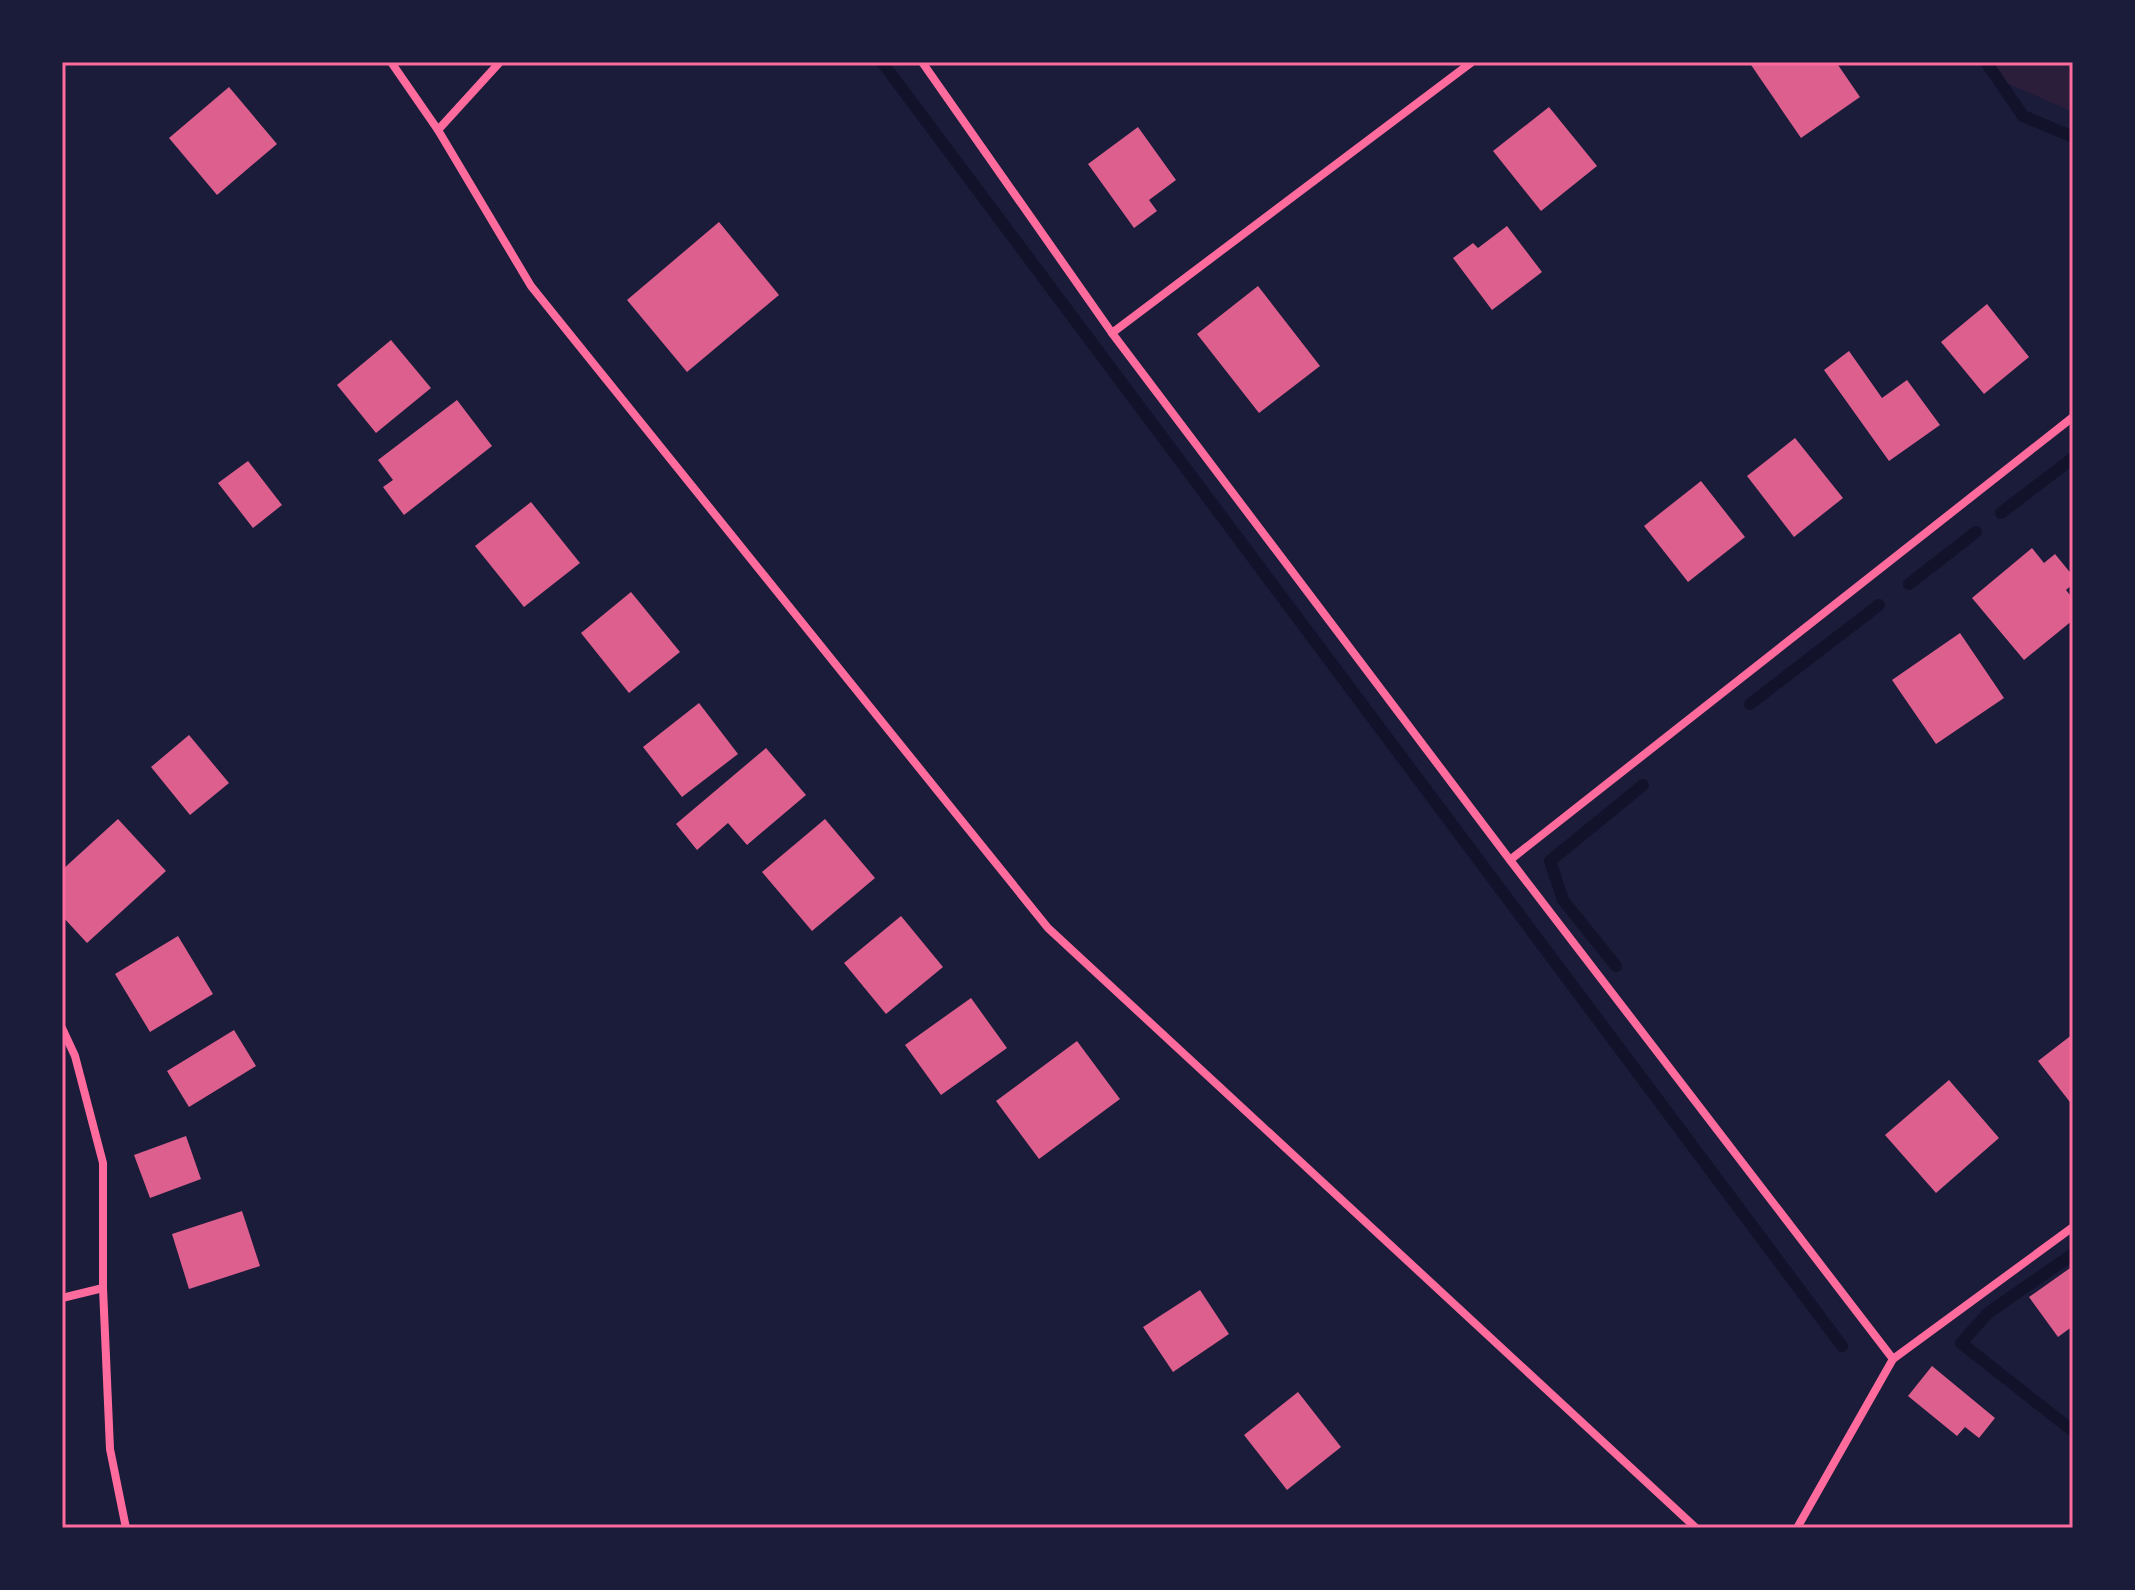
<svg xmlns="http://www.w3.org/2000/svg" width="2135" height="1590" font-family="Roboto,sans-serif">
  <style>
    .green { fill: #2a1e3b }
    .lines { fill: none; stroke-linecap: round; stroke-linejoin: round }
    .stream { stroke: #12122b; stroke-width: 12 }
    .building { fill: #dd5f8e }
    .minor { stroke: #ff6b9d; stroke-width: 8 }
    .neatline { fill: none; stroke: #ff6b9d; stroke-width: 3 }
  </style>
  <rect width="100%" height="100%" fill="#1b1b3a"/>
  <path class="green" d="M1985,62H2073V112L1995,78Z"/>
  <g class="lines">
    <g class="stream">
      <path d="M882,62L1842,1346"/>
      <path d="M1986,62L2023,116L2073,137"/>
      <path d="M2001,513L2073,458"/>
      <path d="M1909,584L1976,532"/>
      <path d="M1750,704L1879,605"/>
      <path d="M1616,966L1563,900L1550,861L1643,785"/>
      <path d="M2073,1254L1988,1313L1961,1343L2073,1431"/>
    </g>
  </g>
  <g class="building">
    <path d="M1749,62H1836L1860,97L1801,138Z"/>
    <path d="M229,87L277,144L217,195L169,138Z"/>
    <path d="M1549,107L1597,166L1541,211L1493,151Z"/>
    <path d="M1138,127L1176,180L1149,200L1157,211L1134,228L1088,164Z"/>
    <path d="M719,222L779,295L687,372L627,300Z"/>
    <path d="M1507,226L1542,272L1492,310L1453,258L1473,243L1478,248Z"/>
    <path d="M1258,286L1320,366L1259,413L1197,334Z"/>
    <path d="M1987,304L2029,357L1984,394L1941,342Z"/>
    <path d="M391,340L431,388L376,433L337,385Z"/>
    <path d="M1849,351L1882,398L1907,380L1940,425L1889,461L1824,370Z"/>
    <path d="M457,400L492,446L404,515L383,487L393,480L378,460Z"/>
    <path d="M1795,438L1843,498L1794,537L1747,476Z"/>
    <path d="M248,461L282,505L253,528L218,483Z"/>
    <path d="M1701,481L1745,537L1688,582L1644,526Z"/>
    <path d="M531,502L580,563L524,607L475,546Z"/>
    <path d="M2032,548L2044,563L2055,554L2073,576V584L2066,590L2073,599V620L2024,660L1972,598Z"/>
    <path d="M631,592L680,652L629,693L581,633Z"/>
    <path d="M1960,633L2004,698L1936,744L1892,680Z"/>
    <path d="M699,703L738,754L682,797L643,747Z"/>
    <path d="M189,735L229,783L190,815L151,767Z"/>
    <path d="M766,748L806,795L747,845L728,823L697,850L676,824Z"/>
    <path d="M118,819L166,871L87,943L62,916V870Z"/>
    <path d="M825,819L875,878L812,931L762,872Z"/>
    <path d="M901,916L943,967L886,1014L844,963Z"/>
    <path d="M178,936L213,994L150,1032L115,974Z"/>
    <path d="M971,998L1007,1048L941,1095L905,1045Z"/>
    <path d="M234,1030L256,1066L189,1107L167,1071Z"/>
    <path d="M2073,1034V1106L2038,1061Z"/>
    <path d="M1077,1041L1120,1099L1039,1159L996,1101Z"/>
    <path d="M1949,1080L1999,1138L1936,1193L1885,1135Z"/>
    <path d="M186,1136L201,1179L150,1198L134,1155Z"/>
    <path d="M242,1211L260,1266L189,1289L172,1234Z"/>
    <path d="M2073,1266V1326L2058,1337L2029,1297Z"/>
    <path d="M1200,1290L1229,1334L1173,1372L1143,1327Z"/>
    <path d="M1932,1366L1995,1418L1979,1438L1965,1427L1957,1436L1908,1396Z"/>
    <path d="M1298,1392L1341,1447L1287,1490L1244,1435Z"/>
  </g>
  <g class="lines">
    <g class="minor">
      <path d="M391,62L438,130L531,286L1048,928L1696,1528"/>
      <path d="M922,62L1112,333L1510,860L1893,1359"/>
      <path d="M438,130L500,62"/>
      <path d="M1112,333L1472,62"/>
      <path d="M1510,860L2073,417"/>
      <path d="M62,1028L75,1056L103,1163V1288L110,1449L126,1528"/>
      <path d="M62,1298L103,1288"/>
      <path d="M1797,1528L1893,1359L2073,1227"/>
    </g>
  </g>
  <rect width="2135" height="1590" fill="none" stroke="#1b1b3a" stroke-width="128"/>
  <rect x="64" y="64" width="2007" height="1462" class="neatline"/>
</svg>
